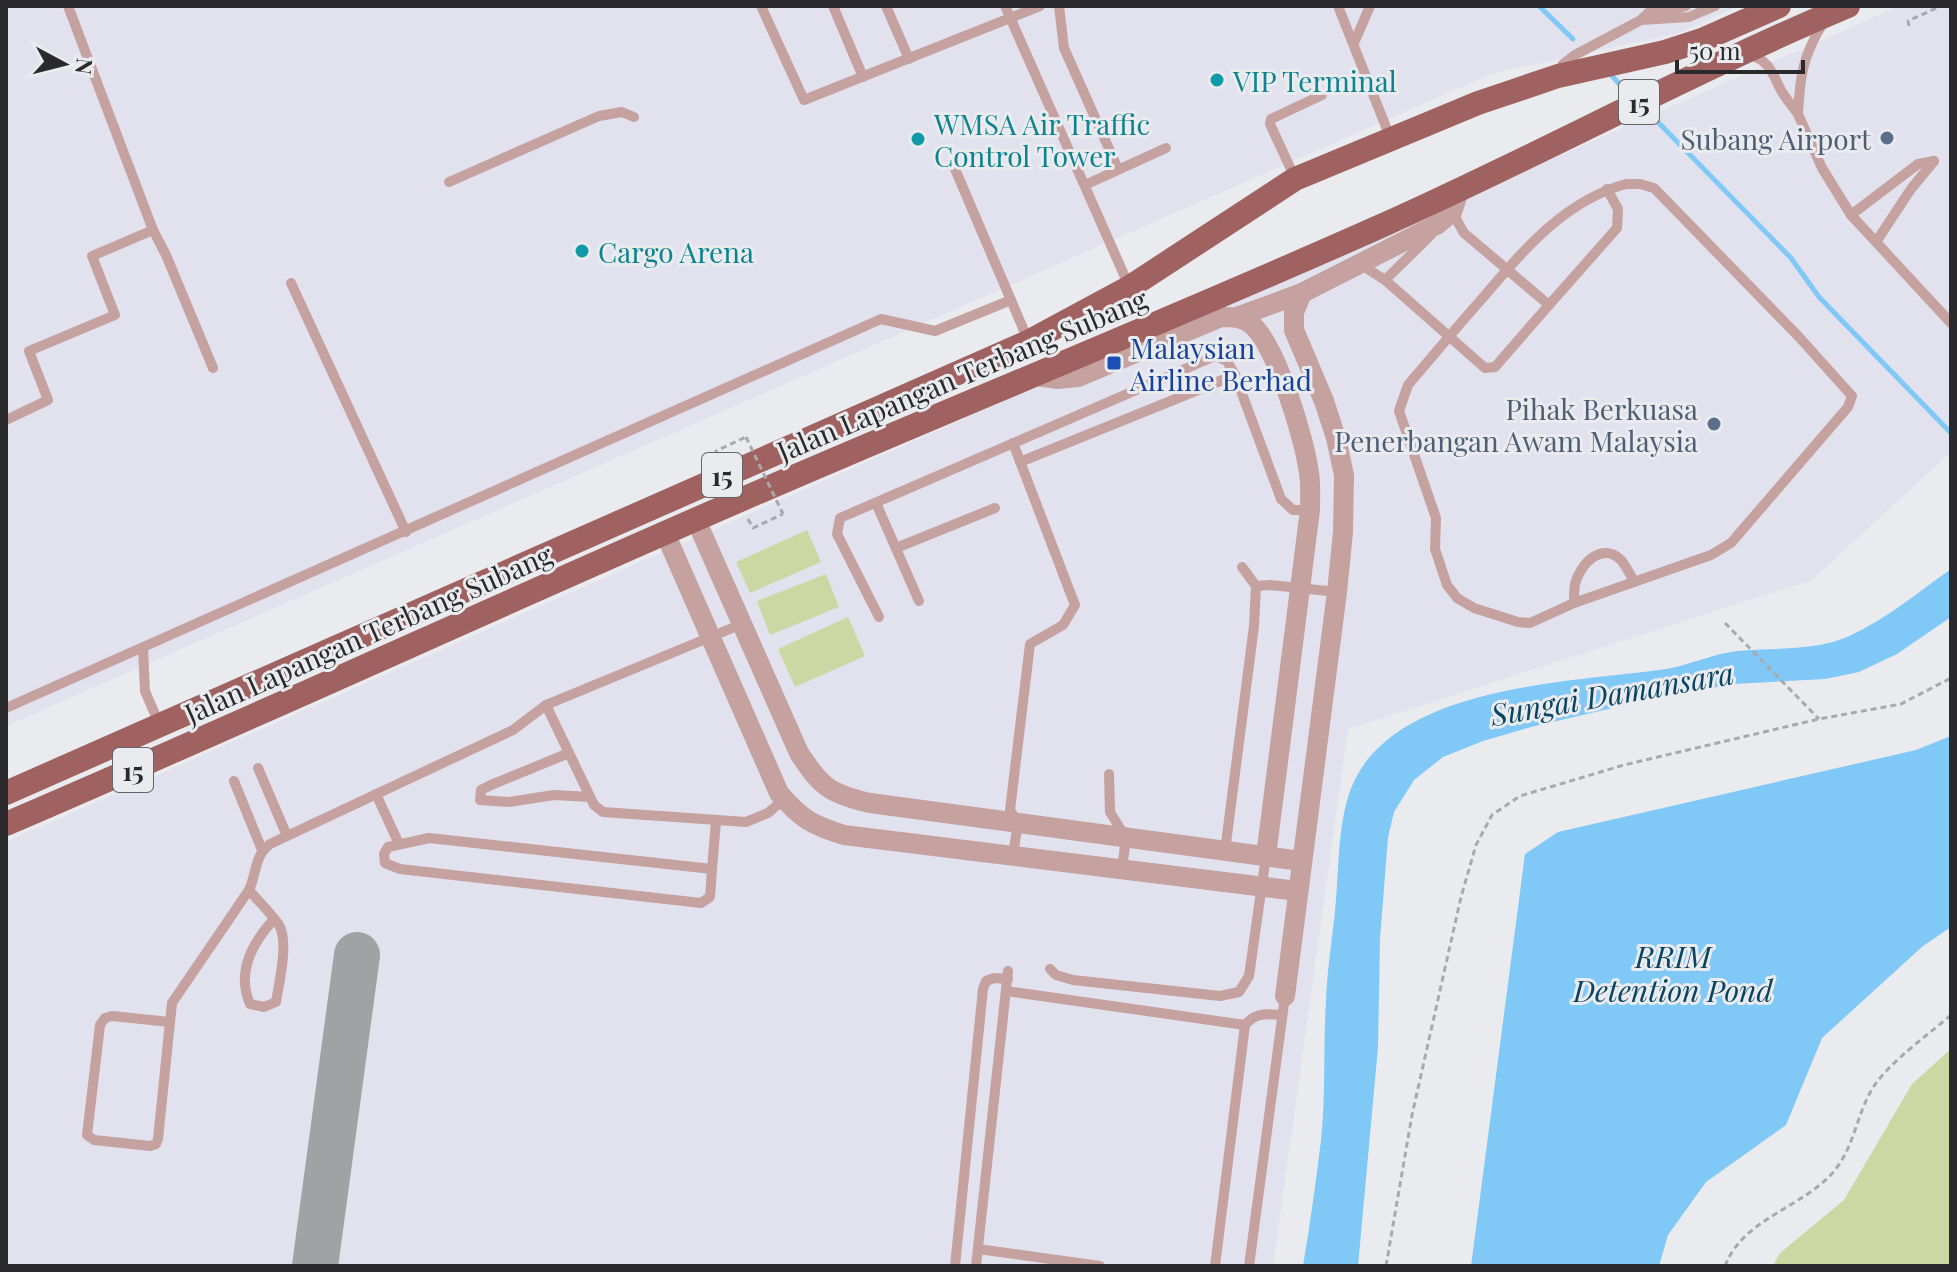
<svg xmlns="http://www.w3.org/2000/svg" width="1957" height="1272" font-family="'Playfair Display',serif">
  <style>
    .built { fill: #e1e2ee }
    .green { fill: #ccd8a3 }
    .water { fill: #80c8f5 }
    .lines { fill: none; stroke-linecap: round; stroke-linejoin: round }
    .stream { stroke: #80c8f5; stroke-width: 5 }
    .taxiway { stroke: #a0a2a4; stroke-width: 46 }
    .path { stroke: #a8a9ac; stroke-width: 3; stroke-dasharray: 6 4; stroke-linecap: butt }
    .lane { stroke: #c5a1a0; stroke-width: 10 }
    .street { stroke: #c5a1a0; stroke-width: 20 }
    .primary { stroke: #a06261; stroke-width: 24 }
    .path-bridge { stroke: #a8a9ac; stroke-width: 3; stroke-dasharray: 6 4; stroke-linecap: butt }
    .culture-dot { fill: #0f9aa8; stroke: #eaebef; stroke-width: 3 }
    .service-dot { fill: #5c6f8a; stroke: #eaebef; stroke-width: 3 }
    .transit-dot { fill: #1a4fb4; stroke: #eaebef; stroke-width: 3 }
    .labels { text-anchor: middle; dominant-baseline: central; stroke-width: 6; stroke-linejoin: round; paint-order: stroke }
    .shield { fill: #eaebef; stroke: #646466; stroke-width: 2 }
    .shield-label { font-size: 26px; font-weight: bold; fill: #2a2a2c }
    .culture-label { font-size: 28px; fill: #0d838f; stroke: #eaebef; text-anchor: start }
    .service-label { font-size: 28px; fill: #4e5e75; stroke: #eaebef; text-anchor: end }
    .transit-label { font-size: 28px; fill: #164399; stroke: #eaebef; text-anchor: start }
    .street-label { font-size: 28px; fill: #2a2a2c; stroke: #eaebef }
    .water-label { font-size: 30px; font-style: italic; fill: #084562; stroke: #eaebef }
  </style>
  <rect width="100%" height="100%" fill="#eaebef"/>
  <g class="built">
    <path d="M6,6H1739L1678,33L1491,74L6,726Z"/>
    <path d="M1899,6H1951V452L1812,580L1348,729L1273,1266H6V842Z"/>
  </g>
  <g class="green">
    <path d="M807,530L821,562L750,593L736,562Z"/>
    <path d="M826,574L839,607L770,635L757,601Z"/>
    <path d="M848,617L865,656L795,687L778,649Z"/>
    <path d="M1951,1049V1266H1773L1780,1253L1844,1200L1912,1084Z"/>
  </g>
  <g class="water">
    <path d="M1951,569V617L1897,654L1859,672L1825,679L1734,684L1647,700L1531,727L1483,741L1443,757L1414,780L1394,812L1388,837L1380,939L1378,1047L1358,1266H1303C1310,1224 1316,1182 1321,1140C1326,1094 1323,1048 1326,1001C1327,971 1332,941 1335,911C1339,873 1337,834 1348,797C1382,684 1571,683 1666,669C1690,665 1712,654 1737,651C1769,648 1802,650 1833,642C1873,630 1917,593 1951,569Z"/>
    <path d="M1951,736V927L1923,946L1822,1038L1786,1125L1706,1182L1668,1235L1659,1266H1471L1525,854L1558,832L1916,750Z"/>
  </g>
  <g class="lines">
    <g class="stream">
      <path d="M1539,6L1573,39"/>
      <path d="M1612,76L1624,89"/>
      <path d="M1648,112L1791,258L1819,297L1951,433"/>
    </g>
    <path class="taxiway" d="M315,1266L357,955"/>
    <g class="path">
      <path d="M1909,26L1908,21L1941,6"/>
      <path d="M718,455L716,451L746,437"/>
      <path d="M748,519L753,528L783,514"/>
      <path d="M1725,623L1819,719"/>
      <path d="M1386,1266L1412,1115L1461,897L1476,845L1492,815L1520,796L1624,765L1819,719L1901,704L1951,678"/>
      <path d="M1725,1266C1744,1217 1804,1208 1835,1170C1855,1145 1857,1112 1874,1086C1890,1062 1929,1034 1951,1015"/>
    </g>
    <g class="lane">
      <path d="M68,6L153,230L166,255L213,368"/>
      <path d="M761,6L804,100L1040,6"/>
      <path d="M833,6L863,77"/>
      <path d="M886,6L909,59"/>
      <path d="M1005,6L1129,286"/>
      <path d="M1059,6L1064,48L1118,169"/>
      <path d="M1338,6L1390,137"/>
      <path d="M1658,14L1686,6"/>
      <path d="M1641,20L1655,6"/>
      <path d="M1354,43L1370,6"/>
      <path d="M1749,55C1770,59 1773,76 1782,92C1787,100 1793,107 1798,114C1800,75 1803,56 1823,23"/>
      <path d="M1560,71L1563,64L1575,55L1641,20L1689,17L1715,6"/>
      <path d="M1798,114L1822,168L1851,215L1951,323"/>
      <path d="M952,162L1028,340"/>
      <path d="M1295,178L1270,124L1271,119L1322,95"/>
      <path d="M449,182L599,116L622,112L634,117"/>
      <path d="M1626,184H1640L1654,188L1799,337L1852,396L1848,407L1731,543L1711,555L1574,603L1530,623L1518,622L1474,608L1457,598L1447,585L1435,549L1436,518L1399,411L1408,385C1432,357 1456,328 1480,301C1521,253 1563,201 1626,184Z"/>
      <path d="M1085,185L1166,148"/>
      <path d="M1851,215L1918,164L1934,161"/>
      <path d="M1876,242L1911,189L1934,161"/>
      <path d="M1360,264L1385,280L1485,368L1495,367L1549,305L1464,233L1452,212"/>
      <path d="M1385,280L1431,235"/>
      <path d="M291,283L406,532"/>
      <path d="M1549,305L1617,228L1618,209L1607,189"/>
      <path d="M6,420L48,400L29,351L115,315L92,256L153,230"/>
      <path d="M1013,443L1075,605L1063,625L1030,644L1010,810L1018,823L1013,855"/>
      <path d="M1020,462L1235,375"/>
      <path d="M876,503L919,601"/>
      <path d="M896,548L995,508"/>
      <path d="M1256,586L1270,585L1337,592"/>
      <path d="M1574,603C1574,597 1574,590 1575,584C1580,564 1602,541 1621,560C1626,566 1630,575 1635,582"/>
      <path d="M879,617L837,534L840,518L1215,356L1227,361L1235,375L1281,499L1293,510H1310"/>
      <path d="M143,648L145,691L160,726"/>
      <path d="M546,705L594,805L603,812L746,822L768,813L784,799"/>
      <path d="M6,708L881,319L935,331L1011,300"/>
      <path d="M569,753L491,785L481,790L480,800L509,802L554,795L590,797"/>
      <path d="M258,768L287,836"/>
      <path d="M1109,774L1110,812L1126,838L1122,869"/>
      <path d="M234,781L262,850"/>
      <path d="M376,794L399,844"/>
      <path d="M429,838L712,869L710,897L701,903L400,869L385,863L384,854L388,847Z"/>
      <path d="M1225,851L1254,626L1256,586L1242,567"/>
      <path d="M712,869L716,821"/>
      <path d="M249,890C259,902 271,913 279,925C289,942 279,983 276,1002L264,1007L250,1004C236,972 252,943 274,919"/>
      <path d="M1050,969L1056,975L1073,980L1220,996L1239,992L1249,976L1266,856"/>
      <path d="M1006,991L1245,1025"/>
      <path d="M112,1016L170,1022L158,1139L156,1144L150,1146L94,1140L87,1135L100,1025L105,1018Z"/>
      <path d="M170,1022L172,1003L249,890C257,873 254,856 270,844L513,730L546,705L742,624"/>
      <path d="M978,1249L1100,1266"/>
      <path d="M955,1266L983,989L986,981L994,978L1008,979"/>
      <path d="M976,1266L1008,971"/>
      <path d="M1215,1266L1245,1025C1256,1012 1266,1014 1282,1015"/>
      <path d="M1249,1266L1285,996"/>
    </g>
    <g class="street">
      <path d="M1237,317L1302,293"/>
      <path d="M1036,376L1058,379L1078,377L1221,317C1232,317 1242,317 1251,324C1276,344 1305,440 1309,473C1311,485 1310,498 1310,510L1266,856"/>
      <path d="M696,520L799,753C821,787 830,794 870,803L1301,861"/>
      <path d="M665,533L779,793C801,819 812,825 844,835L1297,891"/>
      <path d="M1285,996L1337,592L1343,532L1344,475L1336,438L1324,401L1294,330V312L1302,293L1438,224L1452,212L1460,188"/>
    </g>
    <g class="primary">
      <path d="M6,793L1028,342L1130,287L1295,179L1478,103L1558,76L1665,52L1702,40L1779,6"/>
      <path d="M6,824C251,719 494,607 738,501C952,408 1168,321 1381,226C1538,156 1689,73 1848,6"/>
    </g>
    <path class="path-bridge" d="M746,437L783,514"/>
  </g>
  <g class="culture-dot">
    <circle cx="1217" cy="80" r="8"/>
    <circle cx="918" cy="139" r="8"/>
    <circle cx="582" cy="251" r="8"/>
  </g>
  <g class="service-dot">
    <circle cx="1887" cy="138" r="8"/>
    <circle cx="1714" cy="424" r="8"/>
  </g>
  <rect class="transit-dot" x="1106" y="355" width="16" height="16" rx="4"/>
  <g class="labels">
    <g class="shield">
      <rect x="1619" y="80" width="40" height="44" rx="6"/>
      <rect x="702" y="453" width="40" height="44" rx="6"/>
      <rect x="113" y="748" width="40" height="44" rx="6"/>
    </g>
    <g class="shield-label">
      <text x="1639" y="102">15</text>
      <text x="722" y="475">15</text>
      <text x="133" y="770">15</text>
    </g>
    <g class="culture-label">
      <text x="1233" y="80">VIP Terminal</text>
      <text x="934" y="123">WMSA Air Traffic<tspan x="934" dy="32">Control Tower</tspan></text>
      <text x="598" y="251">Cargo Arena</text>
    </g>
    <g class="service-label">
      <text x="1871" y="138">Subang Airport</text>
      <text x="1698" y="408">Pihak Berkuasa<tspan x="1698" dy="32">Penerbangan Awam Malaysia</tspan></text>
    </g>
    <g class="transit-label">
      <text x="1130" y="347">Malaysian<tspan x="1130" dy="32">Airline Berhad</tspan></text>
    </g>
    <g class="street-label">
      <text transform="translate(962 374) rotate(-23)">Jalan Lapangan Terbang Subang</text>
      <text transform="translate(368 633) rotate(-24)">Jalan Lapangan Terbang Subang</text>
    </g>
    <g class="water-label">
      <text transform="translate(1612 693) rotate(-10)">Sungai Damansara</text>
      <text x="1673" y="956">RRIM<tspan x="1673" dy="34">Detention Pond</tspan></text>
    </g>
  </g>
  <rect width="1957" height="1272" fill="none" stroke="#2a2a2c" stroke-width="16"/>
  <g transform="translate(64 64) rotate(97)" stroke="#eaebef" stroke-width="6" paint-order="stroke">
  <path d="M0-6L14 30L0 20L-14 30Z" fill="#2a2a2c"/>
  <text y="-12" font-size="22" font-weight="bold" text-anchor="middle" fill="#2a2a2c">N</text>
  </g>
  <path d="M1677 60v12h126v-12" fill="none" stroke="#2a2a2c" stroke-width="4"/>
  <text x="1689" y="60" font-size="24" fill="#2a2a2c" stroke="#eaebef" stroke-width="6" paint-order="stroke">50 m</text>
</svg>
